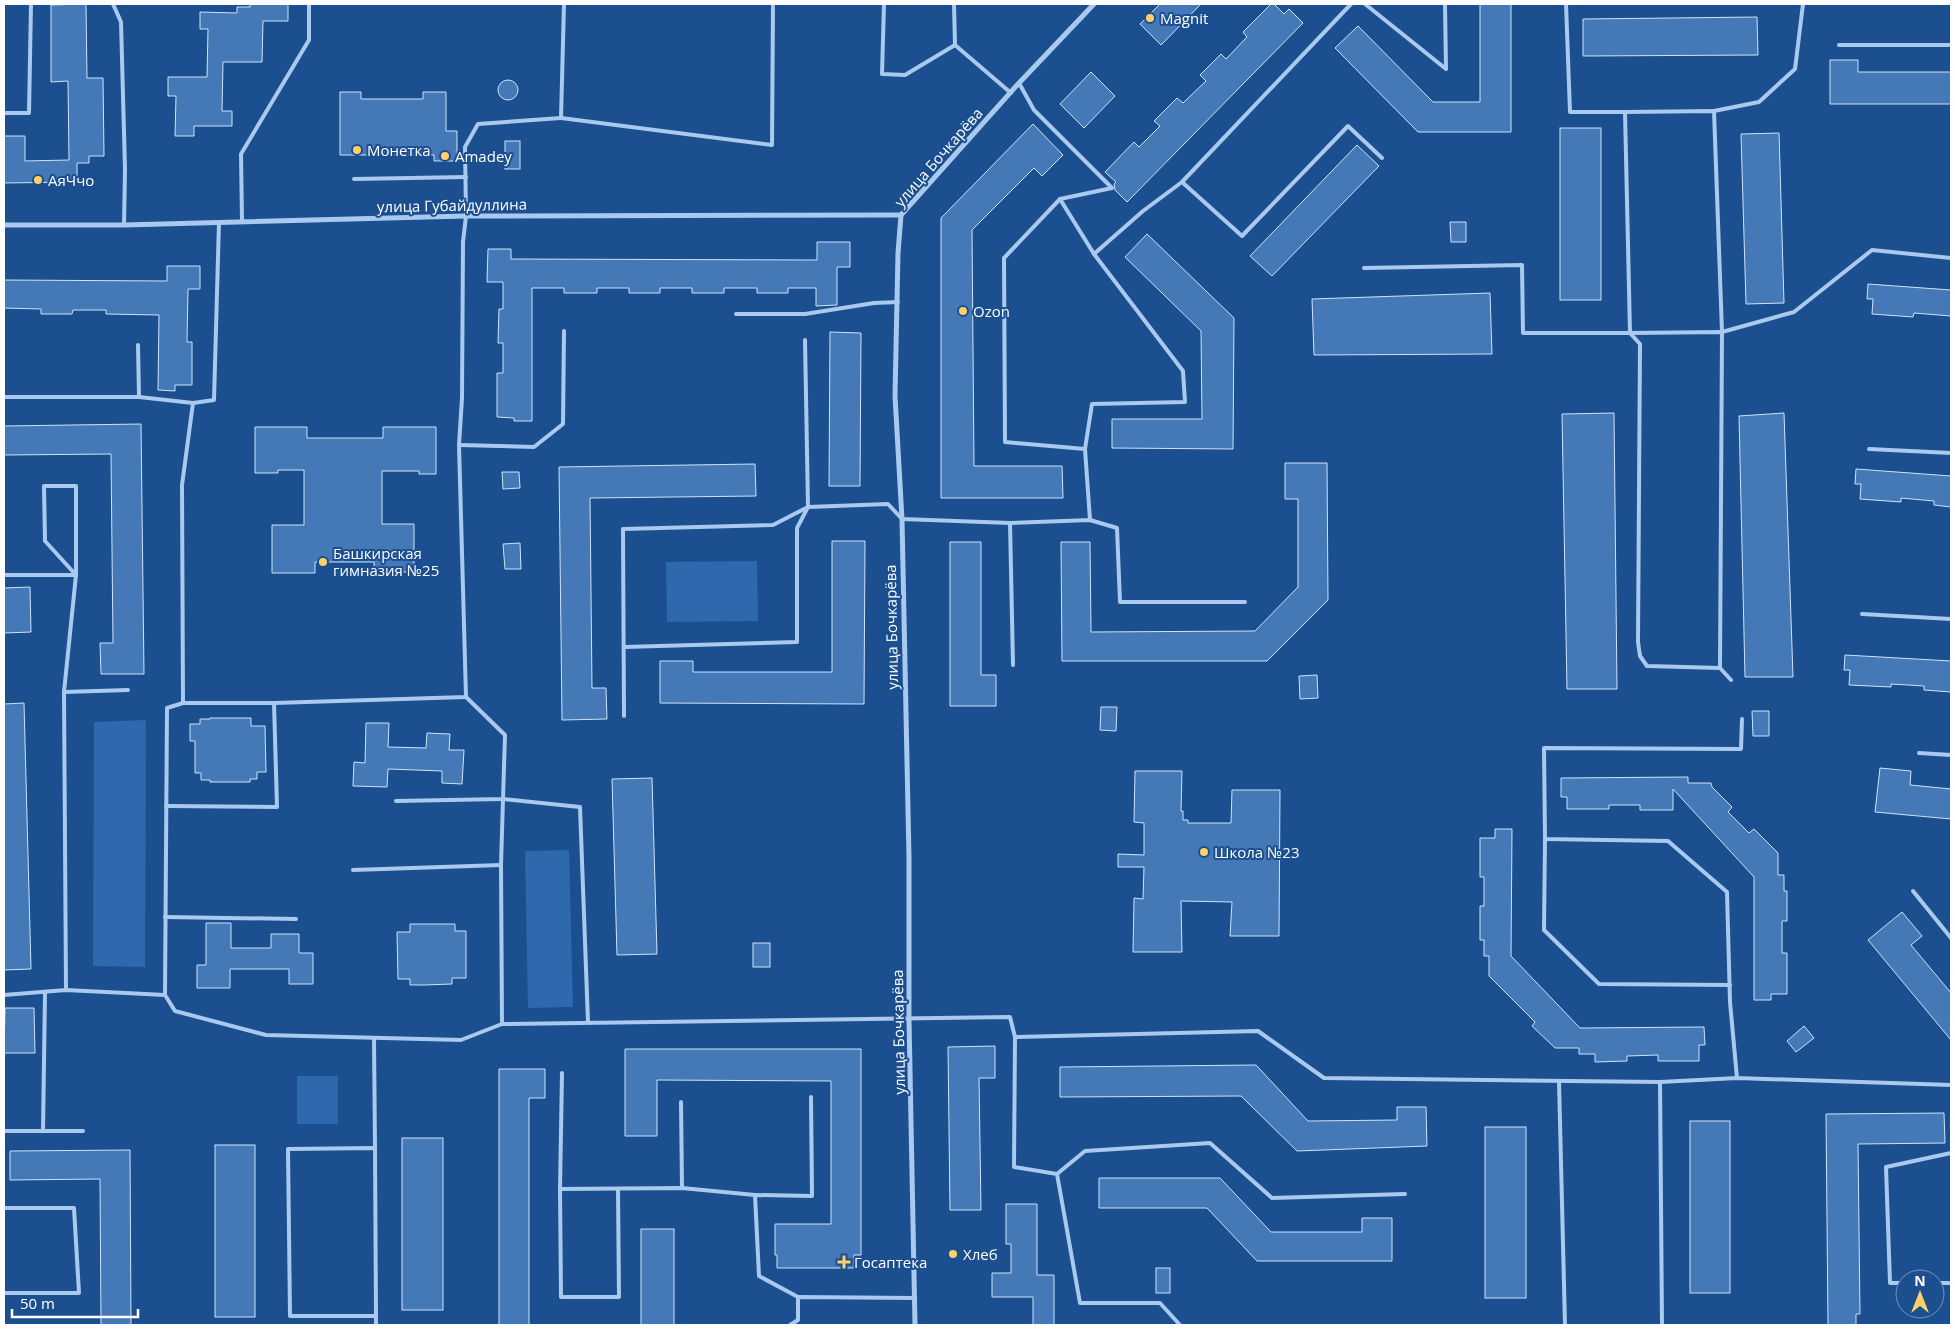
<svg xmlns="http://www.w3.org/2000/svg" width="1955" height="1329" font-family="'Open Sans',sans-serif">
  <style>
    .green { fill: #2e69ad }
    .building { fill: #4478b7; stroke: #cfe3fa }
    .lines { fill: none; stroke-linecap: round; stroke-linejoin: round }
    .service { stroke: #a9c9ee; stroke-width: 4 }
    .minor { stroke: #a9c9ee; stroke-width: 5 }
    .poi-dot { fill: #ffd166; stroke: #1b4f8f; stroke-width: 2 }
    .labels { text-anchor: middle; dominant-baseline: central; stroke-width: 4; stroke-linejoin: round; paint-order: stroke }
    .poi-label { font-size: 15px; fill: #fff; stroke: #1b4f8f; text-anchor: start }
    .street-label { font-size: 15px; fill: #fff; stroke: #1b4f8f }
  </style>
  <rect width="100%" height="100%" fill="#1b4f8f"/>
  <g class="green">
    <path d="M757,561L758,621L667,622L666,562Z"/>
    <path d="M146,720L145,967L93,966L94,722Z"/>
    <path d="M569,850L573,1007L528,1008L525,851Z"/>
    <rect x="297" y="1076" width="41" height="48"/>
  </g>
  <g class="building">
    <path d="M86,4L87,78H103L104,156H89V163H77V182L4,183V136H25V161L69,160L68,81L51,82V5Z"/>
    <path d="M250,4H288V21H263L262,62H223L222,111H232V126H194V136H175L176,96H168V77H207L208,29H200V12L237,13V7H250Z"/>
    <path d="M1160,4H1201L1161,45L1140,24Z"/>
    <path d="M1271,4H1274L1284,14L1289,9L1303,23L1127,202L1115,190L1114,184L1116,182L1105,172L1134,142L1139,147L1160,126L1154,121L1177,98L1183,103L1206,81L1200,75L1221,54L1226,59L1247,37L1243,32Z"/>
    <path d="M1480,4H1511V132H1418L1335,48L1358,26L1433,102H1480Z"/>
    <path d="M1757,17L1758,55L1583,56V19Z"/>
    <path d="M1830,60H1858V72H1951V104H1830Z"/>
    <path d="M1091,72L1115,96L1084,128L1060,104Z"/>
    <circle cx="508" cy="90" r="10"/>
    <path d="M340,92H361V99H423V92H446V131H457V161H434V155H340Z"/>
    <path d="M1033,124L1063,155L1042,176L1034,168L972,230L974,466H1062L1063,498H941V218Z"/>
    <rect x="1560" y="128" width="41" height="172"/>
    <path d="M1779,133L1784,303L1746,304L1741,134Z"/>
    <rect x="505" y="141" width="15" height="28"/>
    <path d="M1357,145L1379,166L1272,276L1250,256Z"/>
    <path d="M1450,222H1466V242H1451Z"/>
    <path d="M1147,234L1234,318L1233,449L1112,448V419H1202L1201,331L1125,257Z"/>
    <path d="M817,242H850V267H837V305L816,306V288H788V293H757V288H724V293H692V288H660V293H629V288H597V293H564V288H532V421H514V418L497,417V373H503V343H498L499,309H503V282H487L488,249H511V259L817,260Z"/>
    <path d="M167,266H200V289H188L187,342H192V385H175V391L158,390L159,315L106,314V310H73L72,314H41V309L4,308V280L167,281Z"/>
    <path d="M1868,284L1951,290V316L1914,313L1913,317L1872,314L1873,299H1867Z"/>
    <path d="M1490,293L1492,354L1314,355L1312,299Z"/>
    <path d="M830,332L861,333L860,486H829Z"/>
    <path d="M1614,413L1617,689H1567L1562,414Z"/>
    <path d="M1784,413L1793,677H1745L1739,416Z"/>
    <path d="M141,424L144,674H101L100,643H113L111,454L4,455V426Z"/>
    <path d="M255,427H307V438H383V427H436V474H419V471H382V524H414V572H374V562H315V573H272V525H304V470H278V473H255Z"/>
    <path d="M1285,463H1327L1328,600L1267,661H1062L1061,542H1090L1091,632L1255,631L1298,587V499H1285Z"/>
    <path d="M755,464L756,496L590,498L592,688H606L607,719L562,720L559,467Z"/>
    <path d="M1856,469L1951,476V507L1934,505V501L1901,498V502L1860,499L1861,484H1855Z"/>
    <path d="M502,472H519L520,488L503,489Z"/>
    <path d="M832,541H865L864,704L660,703V661H693V672H832Z"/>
    <path d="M950,542H981V675H996V706H950Z"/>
    <path d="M520,543L521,569H505L503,544Z"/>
    <path d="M30,587L31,632L4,633V588Z"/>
    <path d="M1845,655L1951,661V692L1924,690V686L1891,684V687L1849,685L1850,670H1844Z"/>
    <path d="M1317,675L1318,698L1300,699L1299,676Z"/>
    <path d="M24,703L31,969L4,970V704Z"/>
    <path d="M1101,707H1117L1116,731L1100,730Z"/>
    <path d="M1752,711H1769V736H1753Z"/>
    <path d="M210,718H251V726H265L266,772H257V779H250V782H210V780H201V773H195V741H190V724H200V719H210Z"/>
    <path d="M366,723H389L388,747L426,748L427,733L450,734L449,750H464L462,784L442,783V771L388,769L387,787L353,786L354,762L365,763Z"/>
    <path d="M1880,768L1911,771L1910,785L1951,789V819L1875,812Z"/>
    <path d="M1135,771H1182L1181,811H1183V820H1188V823H1231L1232,790H1280L1279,936H1230L1232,902L1181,901L1182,952H1133L1134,898L1143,899L1144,867H1118V854L1144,855V823L1134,822Z"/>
    <path d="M1688,777V783H1711L1712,787L1732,807L1728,812L1749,833L1754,829L1778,853V875H1784V891H1787V921H1782V953H1787V994H1771V1000H1754V877L1673,789V810H1640V805H1609V809H1567V797H1561V778Z"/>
    <path d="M652,778L657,954L617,955L612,779Z"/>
    <path d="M1495,829H1512L1511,956L1580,1028L1704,1027L1705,1045H1699V1061H1658V1055L1627,1056V1061L1595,1062V1054H1579V1048H1555L1532,1026L1535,1022L1489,976V956H1484V940H1480V906H1484V877H1480V838H1495Z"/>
    <path d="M1902,912L1922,936L1911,945L1951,993V1040L1868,940Z"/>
    <path d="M206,923H231V948H271V934H299V953H313V984H289V969H230V988H197V965H206Z"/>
    <path d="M410,924H455V931H466V978H452V984L424,985H410V979H398L397,932H410Z"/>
    <rect x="753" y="943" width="17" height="24"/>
    <path d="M5,1008H34L35,1053H4Z"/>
    <path d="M1804,1026L1814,1038L1796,1052L1787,1041Z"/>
    <path d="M995,1046V1078H979L981,1210H950L948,1047Z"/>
    <path d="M625,1049H861V1255H854V1268H777V1255H775V1224H831V1081L657,1080V1136H625Z"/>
    <path d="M1256,1065L1308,1121L1397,1120V1107H1426L1427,1146L1297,1151L1241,1096L1060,1097V1067Z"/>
    <path d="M499,1069H545V1098H529V1325H499Z"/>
    <path d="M1944,1113L1945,1143L1858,1144L1860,1314H1856V1325H1828L1826,1114Z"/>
    <rect x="1690" y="1121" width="40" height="172"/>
    <rect x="1485" y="1127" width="41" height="171"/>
    <rect x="402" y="1138" width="41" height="172"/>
    <rect x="215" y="1145" width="40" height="172"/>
    <path d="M130,1150L131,1325H101L100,1179L10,1180V1151Z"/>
    <path d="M1099,1178H1220L1271,1232H1362V1218H1392V1261H1257L1207,1208H1099Z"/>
    <path d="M1006,1204H1037V1275H1054V1325H1033V1297H992V1273H1011V1244H1006Z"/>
    <rect x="641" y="1229" width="33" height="96"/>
    <rect x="1156" y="1268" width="14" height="25"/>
  </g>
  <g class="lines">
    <g class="service">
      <path d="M113,4L121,22L125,169L124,225"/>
      <path d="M884,4L882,74L905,75L955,45"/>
      <path d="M954,4L955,45L1011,93"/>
      <path d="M1365,4L1446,69L1445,5"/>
      <path d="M1566,4L1570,112H1625"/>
      <path d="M1839,45H1951"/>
      <path d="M1019,83L1034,110L1112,188L1060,199"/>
      <path d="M1714,111L1759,102L1795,69L1803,4"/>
      <path d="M4,113H29L31,4"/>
      <path d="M561,118L772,145L773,4"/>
      <path d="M354,179L466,177"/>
      <path d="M1182,182L1242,236L1348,126L1382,158"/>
      <path d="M242,221L241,154L309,40V4"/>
      <path d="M1094,254L1143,211L1182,182L1351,4"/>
      <path d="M1364,268L1522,265L1523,333H1630L1625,112L1714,111L1722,332L1794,312L1872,250L1951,258"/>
      <path d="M736,314H805L874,303L898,302"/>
      <path d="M805,340L808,507L888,504L902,519L1010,523L1013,665"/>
      <path d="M138,345L139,397L193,403L182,485L183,703"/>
      <path d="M4,397H139"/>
      <path d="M193,403L214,400L219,222"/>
      <path d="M459,445L534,447L563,424L564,331"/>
      <path d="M1085,449L1092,404L1185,402L1183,371L1094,254L1060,199L1004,258L1005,442L1085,449L1090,520"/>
      <path d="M1869,449L1951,453"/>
      <path d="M1010,523L1090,520L1117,528L1120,602H1245"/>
      <path d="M4,575H76"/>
      <path d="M1862,614L1951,619"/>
      <path d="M624,647L797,642V528L808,507"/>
      <path d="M1720,668L1647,666L1640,656L1638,642L1640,344L1630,333L1722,332L1720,668L1731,680"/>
      <path d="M64,692L128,690"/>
      <path d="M624,716L623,529L773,525L808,507"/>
      <path d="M1919,753L1951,755"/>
      <path d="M396,801L503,799L505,735L466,697"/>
      <path d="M166,806L277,807L274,703"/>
      <path d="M1545,839L1544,930L1599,984L1730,985"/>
      <path d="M353,870L501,865"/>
      <path d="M1913,891L1951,938"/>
      <path d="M165,917L296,919"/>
      <path d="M66,990L64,692L76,575V486H44L45,541L76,575"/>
      <path d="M4,995L66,990L165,995L175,1011L266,1035L461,1040L502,1024L1010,1017L1015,1037L1258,1031L1324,1078L1660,1082L1737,1078L1951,1085"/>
      <path d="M165,995L167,708L183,703H274L466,697L459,445L462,398L463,242L466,216L465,147L478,124L561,118L564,4"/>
      <path d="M502,1024L501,865L503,799L580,807L588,1022"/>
      <path d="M1015,1037L1014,1167L1057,1174L1080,1303H1160L1180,1325"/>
      <path d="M374,1038L375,1148"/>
      <path d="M562,1073L560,1189L682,1188L755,1195"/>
      <path d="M1737,1078L1730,1002L1727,892L1668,841L1545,839L1544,748L1741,749L1742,719"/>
      <path d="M1559,1081L1565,1325"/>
      <path d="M1660,1082L1662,1325"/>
      <path d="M681,1102L682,1188"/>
      <path d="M4,1131H83"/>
      <path d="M43,1131L45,993"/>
      <path d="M1057,1174L1085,1151L1210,1143L1272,1198L1405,1194"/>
      <path d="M560,1189L561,1297H619L618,1189"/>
      <path d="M4,1208H74L79,1293H4"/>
      <path d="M1905,1283H1890L1886,1167L1951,1153"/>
      <path d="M1935,1283H1951"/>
      <path d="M798,1297L759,1276L755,1195L812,1196L811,1097"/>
      <path d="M376,1316H290L288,1149L375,1148L376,1316V1325"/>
      <path d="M790,1325L798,1320V1297L915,1298"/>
    </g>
    <g class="minor">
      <path d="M4,225H124L466,216L901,215"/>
      <path d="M915,1325L909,1019V858L902,519L895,396L898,253L901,215L1019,83L1094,4"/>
    </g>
  </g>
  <g class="poi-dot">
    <circle cx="1150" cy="18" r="5"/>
    <circle cx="357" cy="150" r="5"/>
    <circle cx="445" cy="156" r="5"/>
    <circle cx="38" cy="180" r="5"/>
    <circle cx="963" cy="311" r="5"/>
    <circle cx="323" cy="562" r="5"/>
    <circle cx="1204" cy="852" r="5"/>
    <circle cx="953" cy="1254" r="5"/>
    <path d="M841.5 1254.5h5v5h5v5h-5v5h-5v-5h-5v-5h5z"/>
  </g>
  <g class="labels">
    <g class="poi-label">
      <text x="1160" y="18">Magnit</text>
      <text x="367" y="150">Монетка</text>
      <text x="455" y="156">Amadey</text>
      <text x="48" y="180">АяЧчо</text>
      <text x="973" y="311">Ozon</text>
      <text x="333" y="553">Башкирская<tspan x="333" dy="17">гимназия №25</tspan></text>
      <text x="1214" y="852">Школа №23</text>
      <text x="963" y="1254">Хлеб</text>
      <text x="854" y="1262">Госаптека</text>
    </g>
    <g class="street-label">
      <text transform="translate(938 157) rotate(-49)">улица Бочкарёва</text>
      <text transform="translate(452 205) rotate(-1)">улица Губайдуллина</text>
      <text transform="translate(891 627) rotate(-91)">улица Бочкарёва</text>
      <text transform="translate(898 1032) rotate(-91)">улица Бочкарёва</text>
    </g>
  </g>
  <rect width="1955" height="1329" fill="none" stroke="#ffffff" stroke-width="10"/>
  <g transform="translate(1920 1294)"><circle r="24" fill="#1b4f8f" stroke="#7695bc"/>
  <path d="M0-4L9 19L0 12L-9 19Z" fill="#ffd166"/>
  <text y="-8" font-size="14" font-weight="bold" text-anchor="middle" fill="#ffffff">N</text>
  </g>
  <path d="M12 1309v8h126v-8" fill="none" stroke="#ffffff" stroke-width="2.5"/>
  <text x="20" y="1309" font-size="15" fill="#ffffff" stroke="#1b4f8f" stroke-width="4" paint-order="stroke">50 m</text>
</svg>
